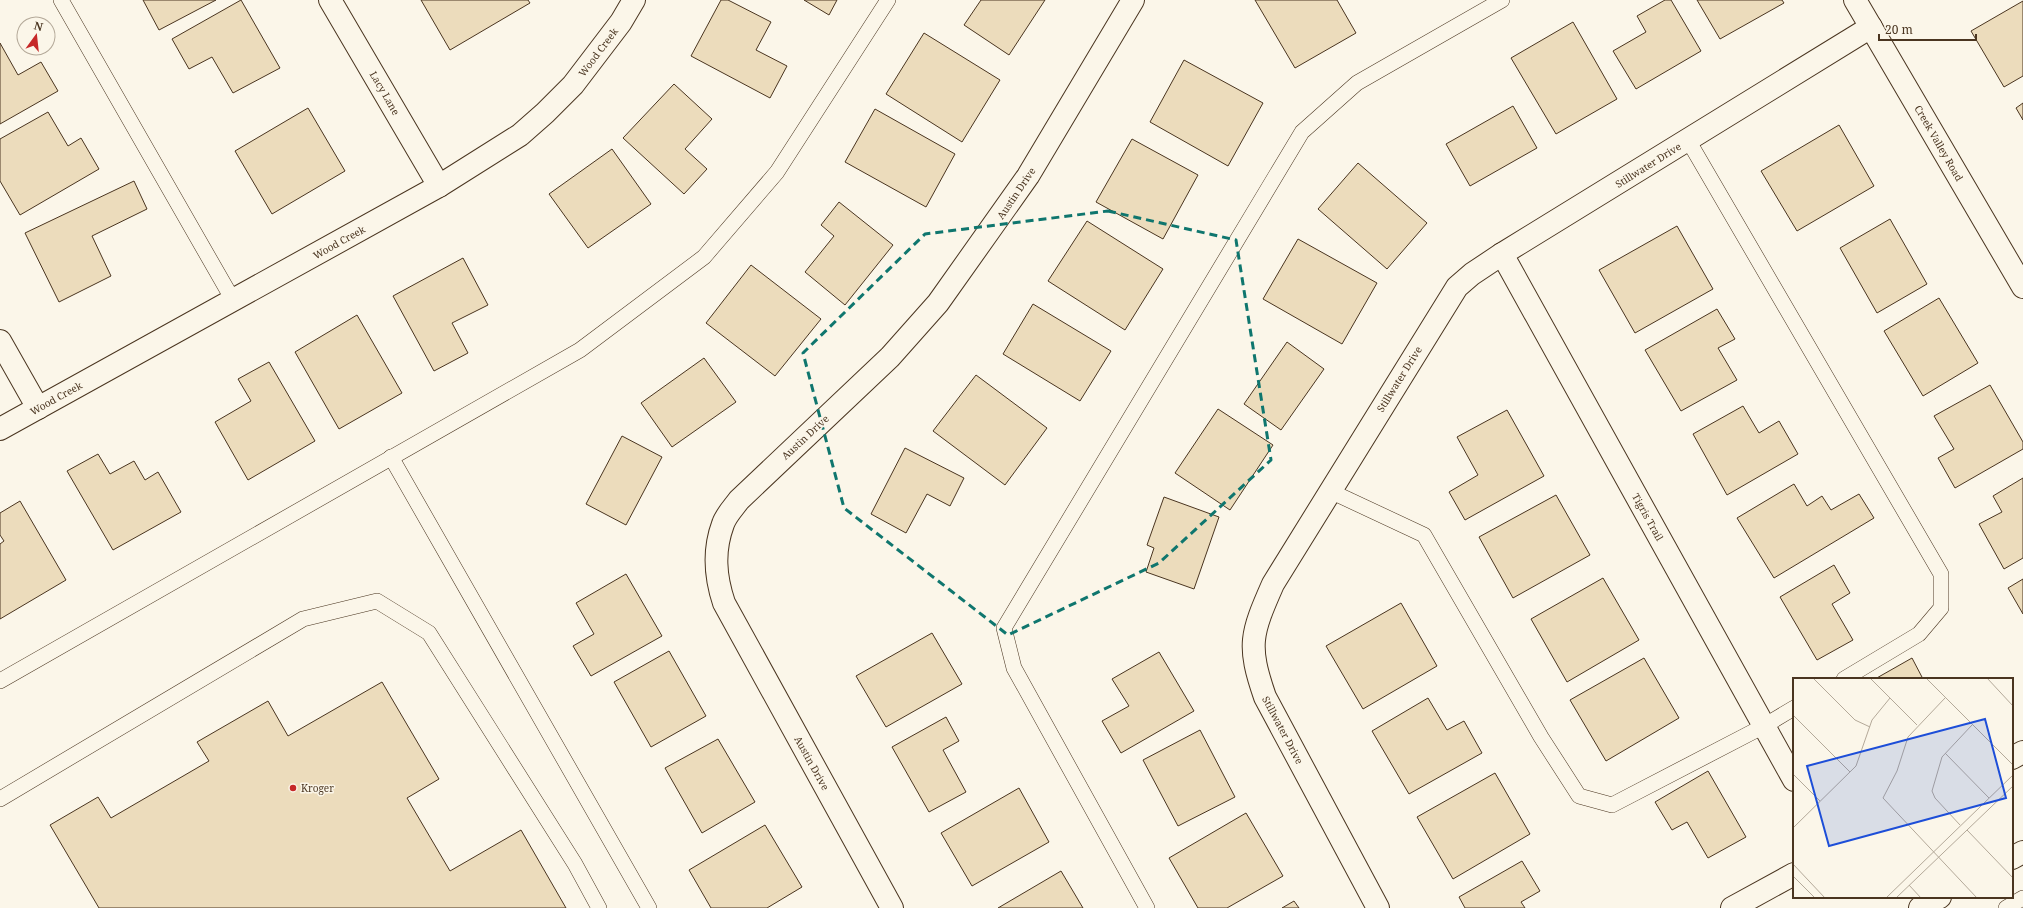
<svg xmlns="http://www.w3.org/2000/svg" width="2023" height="908" font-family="'Noto Serif',serif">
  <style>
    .building { fill: #ecdcbc; stroke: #4a3520 }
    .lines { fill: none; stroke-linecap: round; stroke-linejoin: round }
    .lane-casing { stroke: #4a3520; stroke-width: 16 }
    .street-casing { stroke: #4a3520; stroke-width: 24 }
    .secondary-casing { stroke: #4a3520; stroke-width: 24 }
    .lane { stroke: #fbf6e9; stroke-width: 15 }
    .street { stroke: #fbf6e9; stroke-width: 22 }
    .secondary { stroke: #fbf6e9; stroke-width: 22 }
    .marked { fill: none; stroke: #0f766e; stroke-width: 3; stroke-dasharray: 8 5; stroke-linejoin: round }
    .poi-dot { fill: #c62828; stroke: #fbf6e9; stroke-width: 1.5 }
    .labels { text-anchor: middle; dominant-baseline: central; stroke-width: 3; stroke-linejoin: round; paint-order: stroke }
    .street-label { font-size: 10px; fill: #4a3520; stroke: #fbf6e9 }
    .poi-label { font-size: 10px; fill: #4a3520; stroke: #fbf6e9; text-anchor: start }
    .inset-road { fill: none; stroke: #b4a999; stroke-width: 1 }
    .view { fill: #1d4ed8; fill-opacity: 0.15; stroke: #1d4ed8; stroke-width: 2 }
    .inset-edge { fill: none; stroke: #4a3520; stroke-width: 2 }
  </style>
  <rect width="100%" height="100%" fill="#fbf6e9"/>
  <g class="building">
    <path d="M143,0H216L159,30Z"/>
    <path d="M241,0L280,68L233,93L212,57L189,69L172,39Z"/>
    <path d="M421,0H528L530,3L450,50Z"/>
    <path d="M721,0H728L771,22L756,50L787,66L770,98L691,56Z"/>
    <path d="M804,0H837L829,15Z"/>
    <path d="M981,0H1045L1009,55L964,25Z"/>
    <path d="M1255,0H1337L1356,33L1295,68Z"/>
    <path d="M1665,0H1671L1701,51L1636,89L1613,51L1646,32L1637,16Z"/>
    <path d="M1697,0H1782L1784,3L1720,39Z"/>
    <path d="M2023,1V76L2004,87L1971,31Z"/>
    <path d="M1573,22L1617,99L1556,134L1511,58Z"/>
    <path d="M924,33L1000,80L962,142L886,94Z"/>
    <path d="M0,43L18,75L41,62L58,91L0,124Z"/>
    <path d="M1184,60L1263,103L1228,166L1150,122Z"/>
    <path d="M674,84L712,119L685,149L707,169L684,194L623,138Z"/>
    <path d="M2023,103V120L2016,108Z"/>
    <path d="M1513,106L1537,148L1470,186L1446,144Z"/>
    <path d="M308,108L345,171L272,214L235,151Z"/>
    <path d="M875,109L955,154L926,207L845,162Z"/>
    <path d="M48,112L68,146L81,138L99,169L20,215L0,181V139Z"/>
    <path d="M1839,125L1874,186L1797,231L1761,171Z"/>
    <path d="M1132,139L1198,175L1163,239L1096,202Z"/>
    <path d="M612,149L651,204L588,248L549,194Z"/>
    <path d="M1358,163L1427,223L1387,269L1318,209Z"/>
    <path d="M134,181L147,209L92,236L111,276L59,302L25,233Z"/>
    <path d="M839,202L893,245L845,305L805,272L834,236L821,225Z"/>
    <path d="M1890,219L1927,284L1877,313L1840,248Z"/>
    <path d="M1087,221L1163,269L1125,330L1048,281Z"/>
    <path d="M1677,226L1713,289L1635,333L1599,270Z"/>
    <path d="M1298,239L1377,283L1342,344L1263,299Z"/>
    <path d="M463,258L488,305L452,323L468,353L434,371L393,296Z"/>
    <path d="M751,265L821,319L775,376L706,323Z"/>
    <path d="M1939,298L1978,363L1923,396L1884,331Z"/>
    <path d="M1033,304L1111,351L1080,401L1003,354Z"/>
    <path d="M1717,309L1735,339L1718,348L1737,380L1681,411L1645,350Z"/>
    <path d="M357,315L402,393L339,429L295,352Z"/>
    <path d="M1287,342L1324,369L1281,430L1244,404Z"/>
    <path d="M704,358L736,402L672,447L641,403Z"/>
    <path d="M269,362L315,441L248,480L215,422L251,401L238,379Z"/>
    <path d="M976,375L1047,428L1005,485L933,431Z"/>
    <path d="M1990,385L2023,442V449L1955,488L1938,458L1954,449L1934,416Z"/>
    <path d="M1743,406L1759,433L1779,421L1798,454L1727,495L1693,434Z"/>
    <path d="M1218,409L1273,445L1230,510L1175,473Z"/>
    <path d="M1507,410L1544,476L1465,520L1449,492L1478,475L1457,437Z"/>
    <path d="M622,436L662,457L626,525L586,504Z"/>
    <path d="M905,448L964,478L950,506L927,494L906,533L871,514Z"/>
    <path d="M98,454L110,474L134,461L145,480L158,472L181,512L113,550L67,471Z"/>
    <path d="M2023,478V558L2004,569L1979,524L2002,512L1993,496Z"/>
    <path d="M1794,484L1807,506L1822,496L1831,510L1859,494L1874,518L1774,578L1737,518Z"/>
    <path d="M1556,495L1590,555L1513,598L1479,537Z"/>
    <path d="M1164,497L1219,517L1194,589L1146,572L1154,548L1147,545Z"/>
    <path d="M20,501L66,580L0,619V544L4,541L0,535V513Z"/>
    <path d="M1834,565L1850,593L1832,604L1853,640L1817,660L1780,597Z"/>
    <path d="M626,574L662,636L591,676L573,646L594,634L576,603Z"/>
    <path d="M1603,578L1639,640L1567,682L1531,619Z"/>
    <path d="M2023,579V614L2008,588Z"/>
    <path d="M1401,603L1437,666L1363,709L1326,646Z"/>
    <path d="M932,633L962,684L886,727L856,676Z"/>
    <path d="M669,651L706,716L651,747L614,682Z"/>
    <path d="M1159,652L1194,711L1121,753L1102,721L1129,706L1112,679Z"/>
    <path d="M1644,658L1679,718L1606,761L1570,700Z"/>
    <path d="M1912,658L1923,679H1875Z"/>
    <path d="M382,682L439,779L407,798L450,871L521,830L566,908H99L50,825L98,797L111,818L209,761L197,742L268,701L288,736Z"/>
    <path d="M1428,698L1447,730L1464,721L1482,753L1409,794L1372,731Z"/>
    <path d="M946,717L959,741L943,750L966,792L929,812L892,747Z"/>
    <path d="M1200,730L1235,797L1178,826L1143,760Z"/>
    <path d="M718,739L755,802L702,833L665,768Z"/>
    <path d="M1708,771L1746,837L1708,858L1687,822L1672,830L1655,802Z"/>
    <path d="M1495,773L1530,834L1453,879L1417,817Z"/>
    <path d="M1019,788L1049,842L972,886L941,833Z"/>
    <path d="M1246,813L1283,876L1227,908H1198L1169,858Z"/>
    <path d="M765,825L802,887L767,908H711L689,870Z"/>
    <path d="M1522,861L1540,891L1521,902L1525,908H1465L1459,897Z"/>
    <path d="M1061,871L1083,908H998Z"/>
    <path d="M1294,901L1299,908H1282Z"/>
  </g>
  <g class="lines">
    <defs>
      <g id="lane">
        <path d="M61,0L233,300"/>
        <path d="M1688,140L1941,574V608L1919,634L1844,679"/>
        <path d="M391,457L649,908"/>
        <path d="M1330,491L1424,535L1541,737L1579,796L1612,805L1764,726L1794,708"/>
        <path d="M0,681L580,350L704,257L777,172L888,0"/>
        <path d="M0,799L303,619L377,601L429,633L575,864L599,908"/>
        <path d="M1147,908L1014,668L1004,628L1302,132L1357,83L1502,0"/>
        <path d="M2006,908L2023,898"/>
      </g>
      <g id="street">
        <path d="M330,0L439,186"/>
        <path d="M1855,0L2023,287"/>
        <path d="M1502,254L1794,780"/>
        <path d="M0,341L38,408"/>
        <path d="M0,429L439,186L520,135L545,113L573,85L621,22L634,0"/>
        <path d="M892,908L724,603C715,576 713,551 723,524C726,515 734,507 739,500L890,357L938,303L1028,176L1133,0"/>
        <path d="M1378,908L1265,697C1247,645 1251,634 1273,584L1457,287L1472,274L1502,254L1871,27"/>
      </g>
      <g id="secondary">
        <path d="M2012,758L2023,752"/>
        <path d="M2012,858L2023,852"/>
        <path d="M1732,908L1794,874"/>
        <path d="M1920,908L1940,897"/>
      </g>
    </defs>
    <use href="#lane" class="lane-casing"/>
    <use href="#street" class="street-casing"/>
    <use href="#secondary" class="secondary-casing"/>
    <use href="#lane" class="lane"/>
    <use href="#street" class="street"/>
    <use href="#secondary" class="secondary"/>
  </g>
  <path class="marked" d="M1108,211L1236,240L1271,460L1159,563L1008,635L844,508L803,353L925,234Z"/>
  <circle class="poi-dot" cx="293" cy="788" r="4"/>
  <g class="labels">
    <g class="street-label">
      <text transform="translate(598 52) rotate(-53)">Wood Creek</text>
      <text transform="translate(385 93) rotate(60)">Lacy Lane</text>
      <text transform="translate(1939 143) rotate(60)">Creek Valley Road</text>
      <text transform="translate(1648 165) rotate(-32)">Stillwater Drive</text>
      <text transform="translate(1016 193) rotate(-56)">Austin Drive</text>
      <text transform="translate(339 242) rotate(-29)">Wood Creek</text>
      <text transform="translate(1399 379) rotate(-58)">Stillwater Drive</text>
      <text transform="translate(56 398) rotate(-29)">Wood Creek</text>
      <text transform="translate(805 437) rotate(-43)">Austin Drive</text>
      <text transform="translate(1648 517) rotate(61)">Tigris Trail</text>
      <text transform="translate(1283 730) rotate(62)">Stillwater Drive</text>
      <text transform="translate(812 763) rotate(61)">Austin Drive</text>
    </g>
    <g class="poi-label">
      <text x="301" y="788">Kroger</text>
    </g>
  </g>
  <g transform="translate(1793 678)">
    <rect width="220" height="220" fill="#fbf6e9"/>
    <path class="inset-road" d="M20,0L62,42L77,49M77,0L124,47M133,0L220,87M194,0L220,28M152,20L115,59L104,93L90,120L184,220M0,37L57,94M152,75L196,120M0,96L27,123M167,147L142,120L139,113L149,79L179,47M0,150L63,88L79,42L97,20M174,152L220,200M0,186L32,220M0,198L22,220M116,207L128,220M93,220L220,97M103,220L220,108"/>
    <path class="view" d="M192,41L213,120L36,168L14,88Z"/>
    <rect width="220" height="220" class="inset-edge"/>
  </g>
  <g transform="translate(36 36) rotate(15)"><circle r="19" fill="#fbf6e9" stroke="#b4a999"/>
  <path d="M0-3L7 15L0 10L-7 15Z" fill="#c62828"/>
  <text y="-6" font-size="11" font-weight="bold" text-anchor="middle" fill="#4a3520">N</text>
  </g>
  <path d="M1879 34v6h97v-6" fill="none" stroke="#4a3520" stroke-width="2"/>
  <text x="1885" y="34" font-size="12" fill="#4a3520" stroke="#fbf6e9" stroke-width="3" paint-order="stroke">20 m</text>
</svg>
